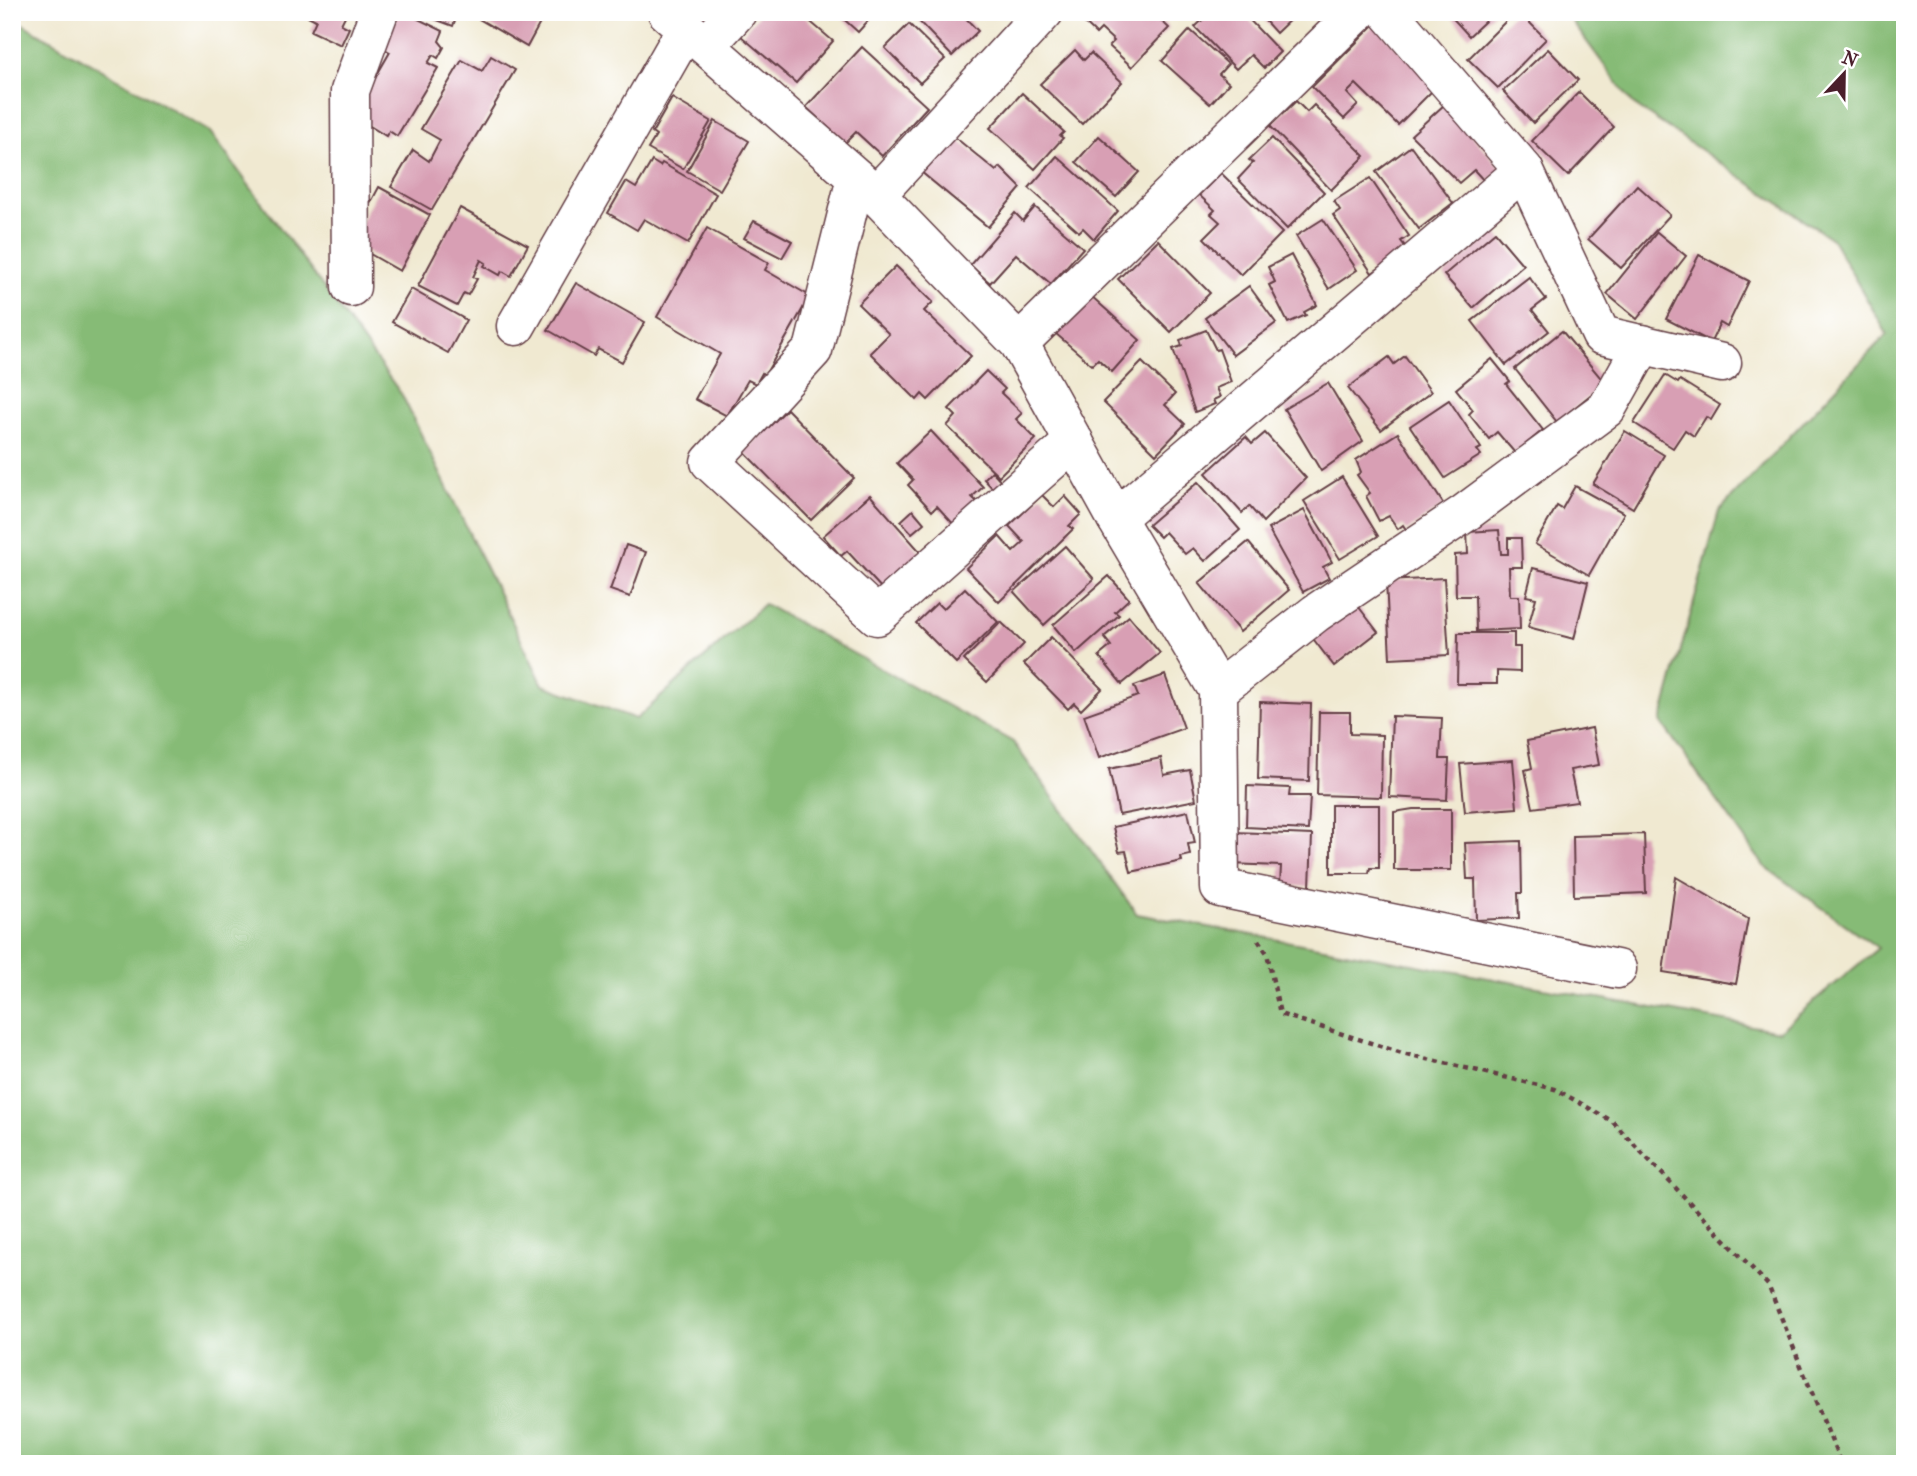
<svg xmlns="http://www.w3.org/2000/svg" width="1917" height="1476" font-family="'IM FELL French Canon',serif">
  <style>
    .forest { fill: #86bb76; stroke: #686d50; stroke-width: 2 }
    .building { fill: #d89fb4 }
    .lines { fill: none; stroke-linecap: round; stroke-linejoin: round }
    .street-casing { stroke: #633d44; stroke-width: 41 }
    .path { stroke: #633d44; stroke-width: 4.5; stroke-dasharray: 5 5; stroke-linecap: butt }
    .street { stroke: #fff; stroke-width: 38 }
  </style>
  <rect width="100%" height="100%" fill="#fff"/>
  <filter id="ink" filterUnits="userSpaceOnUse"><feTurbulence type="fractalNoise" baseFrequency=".0143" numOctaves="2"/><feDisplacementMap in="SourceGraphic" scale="14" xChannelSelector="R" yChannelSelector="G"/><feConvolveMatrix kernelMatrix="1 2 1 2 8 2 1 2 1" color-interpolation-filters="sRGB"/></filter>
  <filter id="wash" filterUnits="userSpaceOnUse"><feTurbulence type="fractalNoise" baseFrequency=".00686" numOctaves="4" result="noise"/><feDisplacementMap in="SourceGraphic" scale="28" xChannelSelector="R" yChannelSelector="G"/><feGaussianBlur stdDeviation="1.57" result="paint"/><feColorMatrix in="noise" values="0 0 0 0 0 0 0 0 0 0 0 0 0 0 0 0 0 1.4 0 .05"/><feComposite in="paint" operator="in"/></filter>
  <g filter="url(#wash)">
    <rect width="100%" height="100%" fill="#f0e9d1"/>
    <path class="forest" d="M1565,12H1905V1464H12V18L210,132L402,395L543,685L636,719L764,604L1013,742L1137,914L1779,1031L1878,948L1764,866L1661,722L1719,511L1887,334L1832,239L1633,104Z"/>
    <g id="blocks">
      <g class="building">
        <path d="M300,12H347L341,24L349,28L341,45L311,31L316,20Z"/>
        <path d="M404,12L443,31L439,41L444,47L438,58L433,55L428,63L438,68L397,136L389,131L386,136L365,123L362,101L390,52L383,48L398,15Z"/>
        <path d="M416,12H458L453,26Z"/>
        <path d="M467,12H546L527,47Z"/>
        <path d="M761,12H799L833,41L796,83L741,36Z"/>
        <path d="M836,12H876L858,32Z"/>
        <path d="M910,12H960L978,31L952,56Z"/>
        <path d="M1073,12H1152L1169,28L1132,67L1109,46L1114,41L1101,29L1096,34Z"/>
        <path d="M1211,12H1242L1280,52L1264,68L1251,55L1236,69L1195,27Z"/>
        <path d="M1244,12H1298L1276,33L1257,12L1250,18Z"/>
        <path d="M1447,12H1495L1469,36Z"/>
        <path d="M1515,12H1519L1546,39L1498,88L1468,59Z"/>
        <path d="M909,24L945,59L920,83L885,48Z"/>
        <path d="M1374,25L1437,86L1398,125L1356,84L1347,93L1358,105L1344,119L1312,87Z"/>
        <path d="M1190,30L1228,64L1219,74L1229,83L1210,104L1162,61Z"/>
        <path d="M862,47L927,107L882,156L856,132L845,143L806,107Z"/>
        <path d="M1548,49L1578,80L1533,123L1503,91Z"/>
        <path d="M1075,50L1084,60L1091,53L1122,82L1082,124L1040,84Z"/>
        <path d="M491,56L515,70L432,210L391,187L413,150L429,161L440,140L421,129L462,60L482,71Z"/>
        <path d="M1579,92L1614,127L1568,176L1532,141Z"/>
        <path d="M1022,93L1064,132L1060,136L1063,138L1035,169L990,128Z"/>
        <path d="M672,98L711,121L683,169L648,149L656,136L652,133Z"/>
        <path d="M1296,101L1307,112L1314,105L1365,156L1331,190L1270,126Z"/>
        <path d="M1444,105L1502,169L1486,183L1474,170L1459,183L1411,135Z"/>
        <path d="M715,121L749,141L720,190L687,171Z"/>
        <path d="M951,134L996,171L1000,167L1021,188L988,227L920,171Z"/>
        <path d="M1099,136L1139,172L1116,197L1076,162Z"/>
        <path d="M1272,138L1324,192L1287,229L1238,179L1253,163L1249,160Z"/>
        <path d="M1411,146L1453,203L1419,229L1376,172Z"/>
        <path d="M1057,156L1118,211L1094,239L1083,228L1079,232L1029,188Z"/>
        <path d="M652,161L660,166L662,163L716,194L688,244L644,219L637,230L608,213L626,182L636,188Z"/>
        <path d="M1221,173L1282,233L1241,275L1204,238L1220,222L1211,214L1215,210L1199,195Z"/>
        <path d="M1370,178L1409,236L1401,241L1407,249L1372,273L1333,215L1340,210L1334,201Z"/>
        <path d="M1637,185L1670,215L1621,268L1588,239Z"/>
        <path d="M379,187L430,215L400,271L363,250L360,223Z"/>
        <path d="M1035,207L1083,248L1051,284L1016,254L990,283L970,265L1015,213L1023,221Z"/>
        <path d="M460,208L528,245L511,276L502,271L500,275L484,266L486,263L481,260L473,277L477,279L468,295L464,293L457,306L418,286Z"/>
        <path d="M1323,219L1357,270L1329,289L1296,236Z"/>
        <path d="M754,221L792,241L782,258L744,238Z"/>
        <path d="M707,228L769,263L765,270L810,296L765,375L762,373L756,384L748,380L727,416L695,399L720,354L657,317Z"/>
        <path d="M1495,232L1523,265L1473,308L1444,275Z"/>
        <path d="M1657,232L1686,256L1637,319L1607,294Z"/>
        <path d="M1158,240L1210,293L1171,332L1118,279Z"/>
        <path d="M1291,255L1317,305L1304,312L1306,315L1288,323L1269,285L1275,282L1268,267Z"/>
        <path d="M1699,255L1749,281L1727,327L1720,323L1711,342L1666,319Z"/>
        <path d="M896,266L933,302L924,311L971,356L928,400L922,394L917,400L870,353L889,334L858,304Z"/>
        <path d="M1529,277L1546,299L1532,310L1549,331L1506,365L1472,321Z"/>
        <path d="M576,283L645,322L622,362L598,349L594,356L548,330Z"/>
        <path d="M1249,286L1276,323L1233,355L1205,318Z"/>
        <path d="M411,289L466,320L448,353L392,322Z"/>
        <path d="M1090,295L1140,340L1112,372L1098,359L1092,365L1055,333Z"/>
        <path d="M1206,330L1216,350L1219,349L1231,382L1216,388L1220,397L1213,400L1215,404L1195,412L1173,349L1182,346L1180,340Z"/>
        <path d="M1562,331L1605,383L1557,422L1515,369Z"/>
        <path d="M1405,356L1431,392L1381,430L1348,388L1389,357L1394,364Z"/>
        <path d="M1492,359L1510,381L1506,384L1543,430L1515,453L1497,432L1489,439L1469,414L1473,410L1456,389Z"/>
        <path d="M1142,362L1175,394L1165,405L1185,424L1156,454L1103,402Z"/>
        <path d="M986,371L1005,389L1001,393L1022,413L1016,419L1036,439L999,476L947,426L956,416L949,409Z"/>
        <path d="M1665,375L1678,383L1680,380L1720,405L1711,420L1706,417L1694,436L1685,430L1673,448L1634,423Z"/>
        <path d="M1328,383L1363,441L1321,471L1284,409Z"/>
        <path d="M1449,400L1481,448L1477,450L1481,455L1445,478L1410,426Z"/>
        <path d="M787,409L854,478L811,520L744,452Z"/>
        <path d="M931,431L983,487L972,497L980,505L956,527L937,506L932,511L908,485L913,480L897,463Z"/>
        <path d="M1625,431L1664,455L1633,508L1593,484Z"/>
        <path d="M1265,433L1306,478L1263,522L1249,506L1242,513L1206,473L1246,437L1252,444Z"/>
        <path d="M1398,433L1444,505L1407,531L1403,525L1398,529L1389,516L1379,521L1366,496L1370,493L1357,475L1361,472L1356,460Z"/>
        <path d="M992,471L1003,483L995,491L984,479Z"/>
        <path d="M1342,477L1378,536L1340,559L1304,501Z"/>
        <path d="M1198,482L1240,530L1205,561L1193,548L1185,554L1165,532L1160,537L1148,525Z"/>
        <path d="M1575,486L1624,513L1589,575L1535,544L1557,506L1562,509Z"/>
        <path d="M870,495L924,556L884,591L847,551L841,556L823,536Z"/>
        <path d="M1042,495L1054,507L1065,496L1081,514L1069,526L1073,529L999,602L966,568L999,536L1013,552L1024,542L1009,526Z"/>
        <path d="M913,510L924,523L912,533L901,521Z"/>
        <path d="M1304,510L1332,562L1323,567L1329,578L1303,592L1268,529Z"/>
        <path d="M1499,530L1501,554H1508V538H1521L1522,567H1509L1510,596H1519L1520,629L1476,631L1475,596H1456L1455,555L1468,554L1467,532Z"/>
        <path d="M1248,542L1289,590L1240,632L1199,583Z"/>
        <path d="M626,545L646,552L630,597L610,590Z"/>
        <path d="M1065,546L1094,579L1044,625L1014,592Z"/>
        <path d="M1533,568L1588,582L1574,639L1528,627L1536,598L1526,596Z"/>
        <path d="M1109,576L1129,599L1115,612L1119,615L1076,653L1053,625Z"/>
        <path d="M1444,578L1449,655L1390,658L1386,581Z"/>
        <path d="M965,588L998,622L956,663L916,623L937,603L943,609Z"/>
        <path d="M1355,602L1378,632L1334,666L1311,636Z"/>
        <path d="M1129,616L1160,653L1122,684L1099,656L1111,646L1104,637Z"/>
        <path d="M1001,622L1024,644L987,682L964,660Z"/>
        <path d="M1458,633H1514V647H1520V672L1497,671V684H1457Z"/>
        <path d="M1051,637L1102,689L1081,710L1074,703L1068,709L1024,664Z"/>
        <path d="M1165,675L1184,728L1099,758L1084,715L1138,696L1134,686Z"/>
        <path d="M1260,702L1311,704L1309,781L1258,779Z"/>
        <path d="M1319,712H1350V734L1382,735L1381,797L1317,795Z"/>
        <path d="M1392,716L1442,718L1440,759H1449L1447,800L1389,797Z"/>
        <path d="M1592,728L1599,765L1570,770L1577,802L1533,808L1525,770L1532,768L1527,741Z"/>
        <path d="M1161,758L1164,775L1190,770L1196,800L1119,815L1109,769Z"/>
        <path d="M1513,760L1517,808L1465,812L1460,764Z"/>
        <path d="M1247,786L1290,788L1289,796H1310L1308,830L1246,827Z"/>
        <path d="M1331,805H1379V868H1370L1369,873H1331Z"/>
        <path d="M1413,809H1451V870H1394V812Z"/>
        <path d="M1188,811L1195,843L1188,844L1190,855L1181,857L1182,861L1131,872L1126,851L1119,852L1113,827Z"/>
        <path d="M1233,832L1312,835L1310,887L1280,885L1281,866L1231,864Z"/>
        <path d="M1644,834L1646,893L1574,896L1573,836Z"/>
        <path d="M1521,841L1522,893H1518L1519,918L1476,920L1475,879H1467L1465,843Z"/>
        <path d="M1676,877L1748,919L1736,984L1663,972Z"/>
      </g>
    </g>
  </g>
  <g filter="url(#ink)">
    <use href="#blocks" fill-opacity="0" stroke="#633d44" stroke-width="2"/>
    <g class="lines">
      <defs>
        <g id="street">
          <path d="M667,12L876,195L1019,343L1116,518L1218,690L1220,888L1617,969"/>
          <path d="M1388,12L1524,170L1601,335L1722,363"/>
          <path d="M706,46L737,12"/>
          <path d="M856,178L813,350L710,462L877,616L1074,441"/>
          <path d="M876,195L1044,12"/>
          <path d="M351,287L350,91L379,12"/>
          <path d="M516,326L686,29"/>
          <path d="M1019,343L1358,12"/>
          <path d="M1116,518L1524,170"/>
          <path d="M1218,690L1316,613L1465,513L1607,408L1643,344"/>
        </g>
      </defs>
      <use href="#street" class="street-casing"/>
      <path class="path" d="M1258,940L1267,953L1280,1014L1402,1053L1555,1089L1612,1121L1768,1285L1841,1464"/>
      <use href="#street" class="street"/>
    </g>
  </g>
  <rect width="1917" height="1476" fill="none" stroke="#fff" stroke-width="42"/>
  <g transform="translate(1844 74) rotate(22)" stroke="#ffffff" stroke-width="5" paint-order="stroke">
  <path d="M0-5L12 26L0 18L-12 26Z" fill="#4a1f2b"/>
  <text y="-10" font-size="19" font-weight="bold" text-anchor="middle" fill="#4a1f2b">N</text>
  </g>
</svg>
